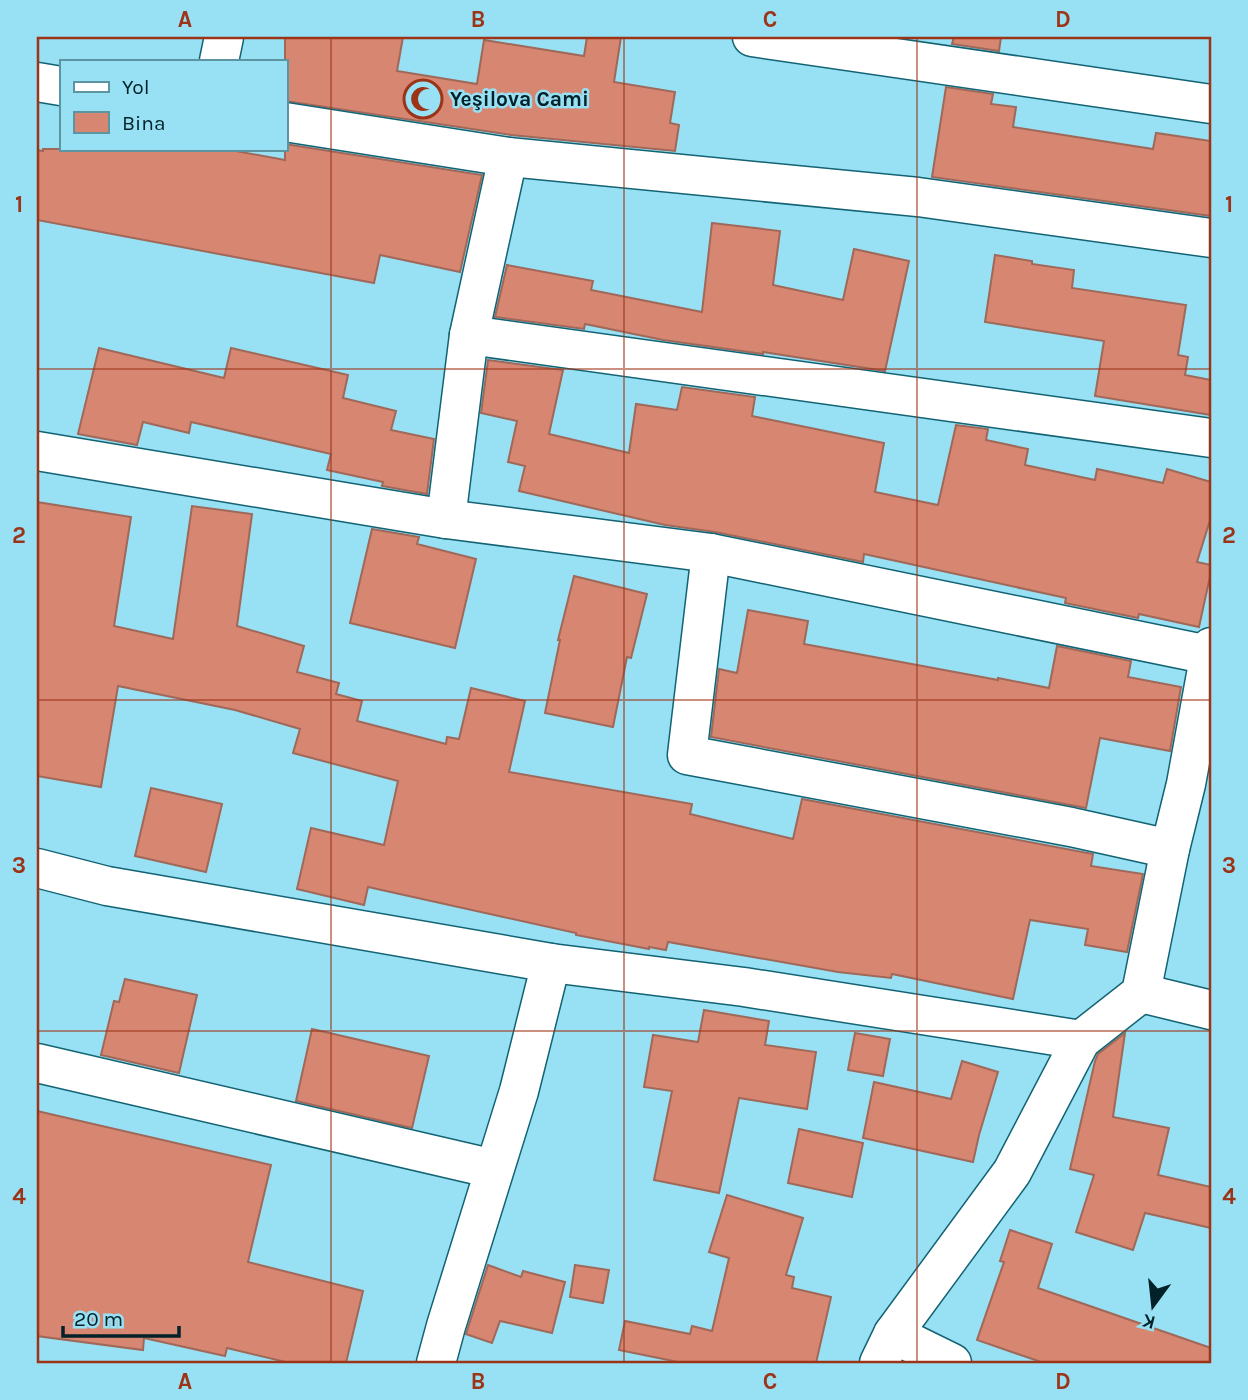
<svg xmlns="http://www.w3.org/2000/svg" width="1248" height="1400" font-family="Karla,sans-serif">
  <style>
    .building { fill: #d68671; stroke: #a06859; stroke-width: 2 }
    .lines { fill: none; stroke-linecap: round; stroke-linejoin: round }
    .minor-casing { stroke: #126373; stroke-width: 41 }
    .minor { stroke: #fff; stroke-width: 38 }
    .grid { fill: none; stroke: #9c3418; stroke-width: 2; stroke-opacity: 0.55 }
    .labels { text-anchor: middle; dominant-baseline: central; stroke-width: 5; stroke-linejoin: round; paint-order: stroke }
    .poi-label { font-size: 21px; font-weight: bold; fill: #022128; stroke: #98e0f3; text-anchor: start }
    .neatline { fill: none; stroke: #9c3418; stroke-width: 2.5 }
    .grid-label { font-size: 23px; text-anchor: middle; font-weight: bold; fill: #9c3418 }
  </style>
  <rect width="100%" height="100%" fill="#98e0f3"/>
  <g class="building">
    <path d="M285,37H403L397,71L477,84L484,40L584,56L587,37H621L614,82L675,92L670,123L679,125L675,151L511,135L285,101Z"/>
    <path d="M954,37H1001L999,51L952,44Z"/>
    <path d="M946,87L993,94L991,104L1016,107L1013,127L1153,149L1156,133L1211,141V216L932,177Z"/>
    <path d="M285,144L482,175L460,272L380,255L374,283L37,220V150L43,151V149H225L285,160Z"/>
    <path d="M712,223L780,231L773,285L843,300L854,249L909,261L885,371L763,352V354L663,340L585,324L584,329L495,317L507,265L593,281L591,290L702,312Z"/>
    <path d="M995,255L1032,261V264L1074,270L1072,288L1186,305L1178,355L1188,357L1185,375L1211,380V415L1095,396L1104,341L985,322Z"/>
    <path d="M99,348L224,378L231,348L348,375L343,398L396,411L391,430L434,439L427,494L382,486L383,482L327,470L331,454L191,422L189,433L143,422L137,445L78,434Z"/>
    <path d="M488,360L563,370L549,434L629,453L636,404L677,410L682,387L755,397L752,416L884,443L875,492L938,505L956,425L988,429L986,440L1028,449L1025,465L1095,480L1097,469L1163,483L1167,469L1211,482V517L1197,562L1211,565V572L1199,627L1139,614L1138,618L1065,603L1066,598L864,554L863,562L715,532L665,525L519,491L525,466L508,462L517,421L481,413Z"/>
    <path d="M37,502L131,517L114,626L173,639L192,506L252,514L237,626L304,646L297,672L339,683L336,694L362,701L357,721L446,744L447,737L459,739L471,688L525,701L509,772L692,804L690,814L793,839L802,799L1093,854L1091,866L1143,874L1127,952L1085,945L1088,929L1030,920L1013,999L892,974L891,978L838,972L668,942L666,950L649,947V949L576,935V933L368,887L364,905L297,889L311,828L384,845L398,781L293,753L300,729L235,710L118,686L101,787L37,776Z"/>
    <path d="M372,529L419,537L417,544L476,559L455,648L350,623Z"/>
    <path d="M574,576L647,594L631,658L627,657L613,727L545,713L560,640H558Z"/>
    <path d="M748,610L808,621L804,644L998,680V678L1049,688L1057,646L1131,661L1128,677L1181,687L1170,751L1100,738L1086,808L711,737L719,669L737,673Z"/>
    <path d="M151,788L222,804L206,872L135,856Z"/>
    <path d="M125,979L197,995L179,1073L101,1055L114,1001L119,1002Z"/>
    <path d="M704,1010L769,1021L765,1045L816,1052L807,1109L739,1098L719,1193L654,1180L672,1091L644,1087L653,1035L698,1042Z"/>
    <path d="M312,1029L429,1056L412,1128L296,1101Z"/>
    <path d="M855,1033L890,1039L883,1076L848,1070Z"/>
    <path d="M1125,1033L1113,1117L1169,1128L1158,1175L1211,1187V1228L1145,1213L1133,1250L1076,1232L1094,1175L1070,1169L1095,1061L1098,1054Z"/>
    <path d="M962,1061L998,1072L979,1135L973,1162L863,1138L874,1082L951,1099Z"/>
    <path d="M37,1111L271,1165L248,1262L363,1291L346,1363H290L227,1348L225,1356L144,1338L143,1350L37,1336Z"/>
    <path d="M799,1129L863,1143L852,1197L788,1183Z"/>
    <path d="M727,1195L803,1218L786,1275L794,1277L792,1288L831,1297L816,1363H683L619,1350L625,1321L690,1334L692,1326L712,1331L729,1258L709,1252Z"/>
    <path d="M1010,1230L1052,1244L1038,1288L1211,1348V1363H1044L977,1340L1004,1262L1000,1261Z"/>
    <path d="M488,1265L521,1277L523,1271L565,1282L552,1333L500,1321L492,1343L466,1334Z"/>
    <path d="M575,1265L609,1270L603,1303L570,1297Z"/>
  </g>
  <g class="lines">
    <defs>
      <g id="minor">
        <path d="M752,37L1211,104"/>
        <path d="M219,61L224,37"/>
        <path d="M37,82L61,86"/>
        <path d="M285,122L508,157L918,197L1211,238"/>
        <path d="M469,335L1211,438"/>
        <path d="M37,451L446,519L711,553L1209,655"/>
        <path d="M446,519L469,335L508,157"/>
        <path d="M711,553L687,755L1071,827L1170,849"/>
        <path d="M37,868L107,886L551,963L744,987L1081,1040"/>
        <path d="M1141,993L1211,1010"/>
        <path d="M37,1063L494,1169"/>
        <path d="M893,1334L952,1363"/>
        <path d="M436,1363L446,1326L519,1091L551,963"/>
        <path d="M879,1363L893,1334L1012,1172L1081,1040L1141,993L1170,849L1186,784L1211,647"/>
      </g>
    </defs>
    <use href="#minor" class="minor-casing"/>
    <use href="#minor" class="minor"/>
  </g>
  <path class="grid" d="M331,37V1363M624,37V1363M917,37V1363M37,369H1211M37,700H1211M37,1031H1211"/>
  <defs>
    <symbol id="mosque-ring" viewBox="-11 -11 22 22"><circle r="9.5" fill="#98e0f3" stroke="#9c3418" stroke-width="1.5"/><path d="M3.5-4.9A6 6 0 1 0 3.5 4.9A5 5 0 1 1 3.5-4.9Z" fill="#9c3418"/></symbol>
  </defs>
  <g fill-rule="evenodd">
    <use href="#mosque-ring" x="401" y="77" width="44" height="44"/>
  </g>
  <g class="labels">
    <g class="poi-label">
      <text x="450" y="99">Yeşilova Cami</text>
    </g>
  </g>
  <rect width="1248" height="1400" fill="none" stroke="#98e0f3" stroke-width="77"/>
  <rect x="60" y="60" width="228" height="91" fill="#98e0f3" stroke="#5c94a2" stroke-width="2"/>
  <rect x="74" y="82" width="35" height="10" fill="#ffffff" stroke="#5c94a2" stroke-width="2"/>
  <text x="122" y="94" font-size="21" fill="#022128">Yol</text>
  <rect x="74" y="112" width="35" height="21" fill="#d68671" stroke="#5c94a2" stroke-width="2"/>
  <text x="122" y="130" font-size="21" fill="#022128">Bina</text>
  <g transform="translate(1153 1306) rotate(195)" stroke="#98e0f3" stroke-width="5" paint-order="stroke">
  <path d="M0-5L12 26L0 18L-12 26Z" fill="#022128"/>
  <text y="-10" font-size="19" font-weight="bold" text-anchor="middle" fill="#022128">K</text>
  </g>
  <path d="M63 1326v10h116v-10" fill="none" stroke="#022128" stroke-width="3.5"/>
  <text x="74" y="1326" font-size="21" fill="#022128" stroke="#98e0f3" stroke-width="5" paint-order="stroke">20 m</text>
  <rect x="38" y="38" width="1172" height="1324" class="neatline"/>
  <g class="grid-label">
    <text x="185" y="27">A</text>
    <text x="478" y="27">B</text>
    <text x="770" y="27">C</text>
    <text x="1063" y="27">D</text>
    <text x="19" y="212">1</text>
    <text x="1229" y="212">1</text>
    <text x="19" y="543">2</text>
    <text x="1229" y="543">2</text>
    <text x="19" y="873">3</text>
    <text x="1229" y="873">3</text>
    <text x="19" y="1204">4</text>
    <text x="1229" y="1204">4</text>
    <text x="185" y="1389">A</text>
    <text x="478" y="1389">B</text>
    <text x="770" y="1389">C</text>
    <text x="1063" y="1389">D</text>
  </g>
</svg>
